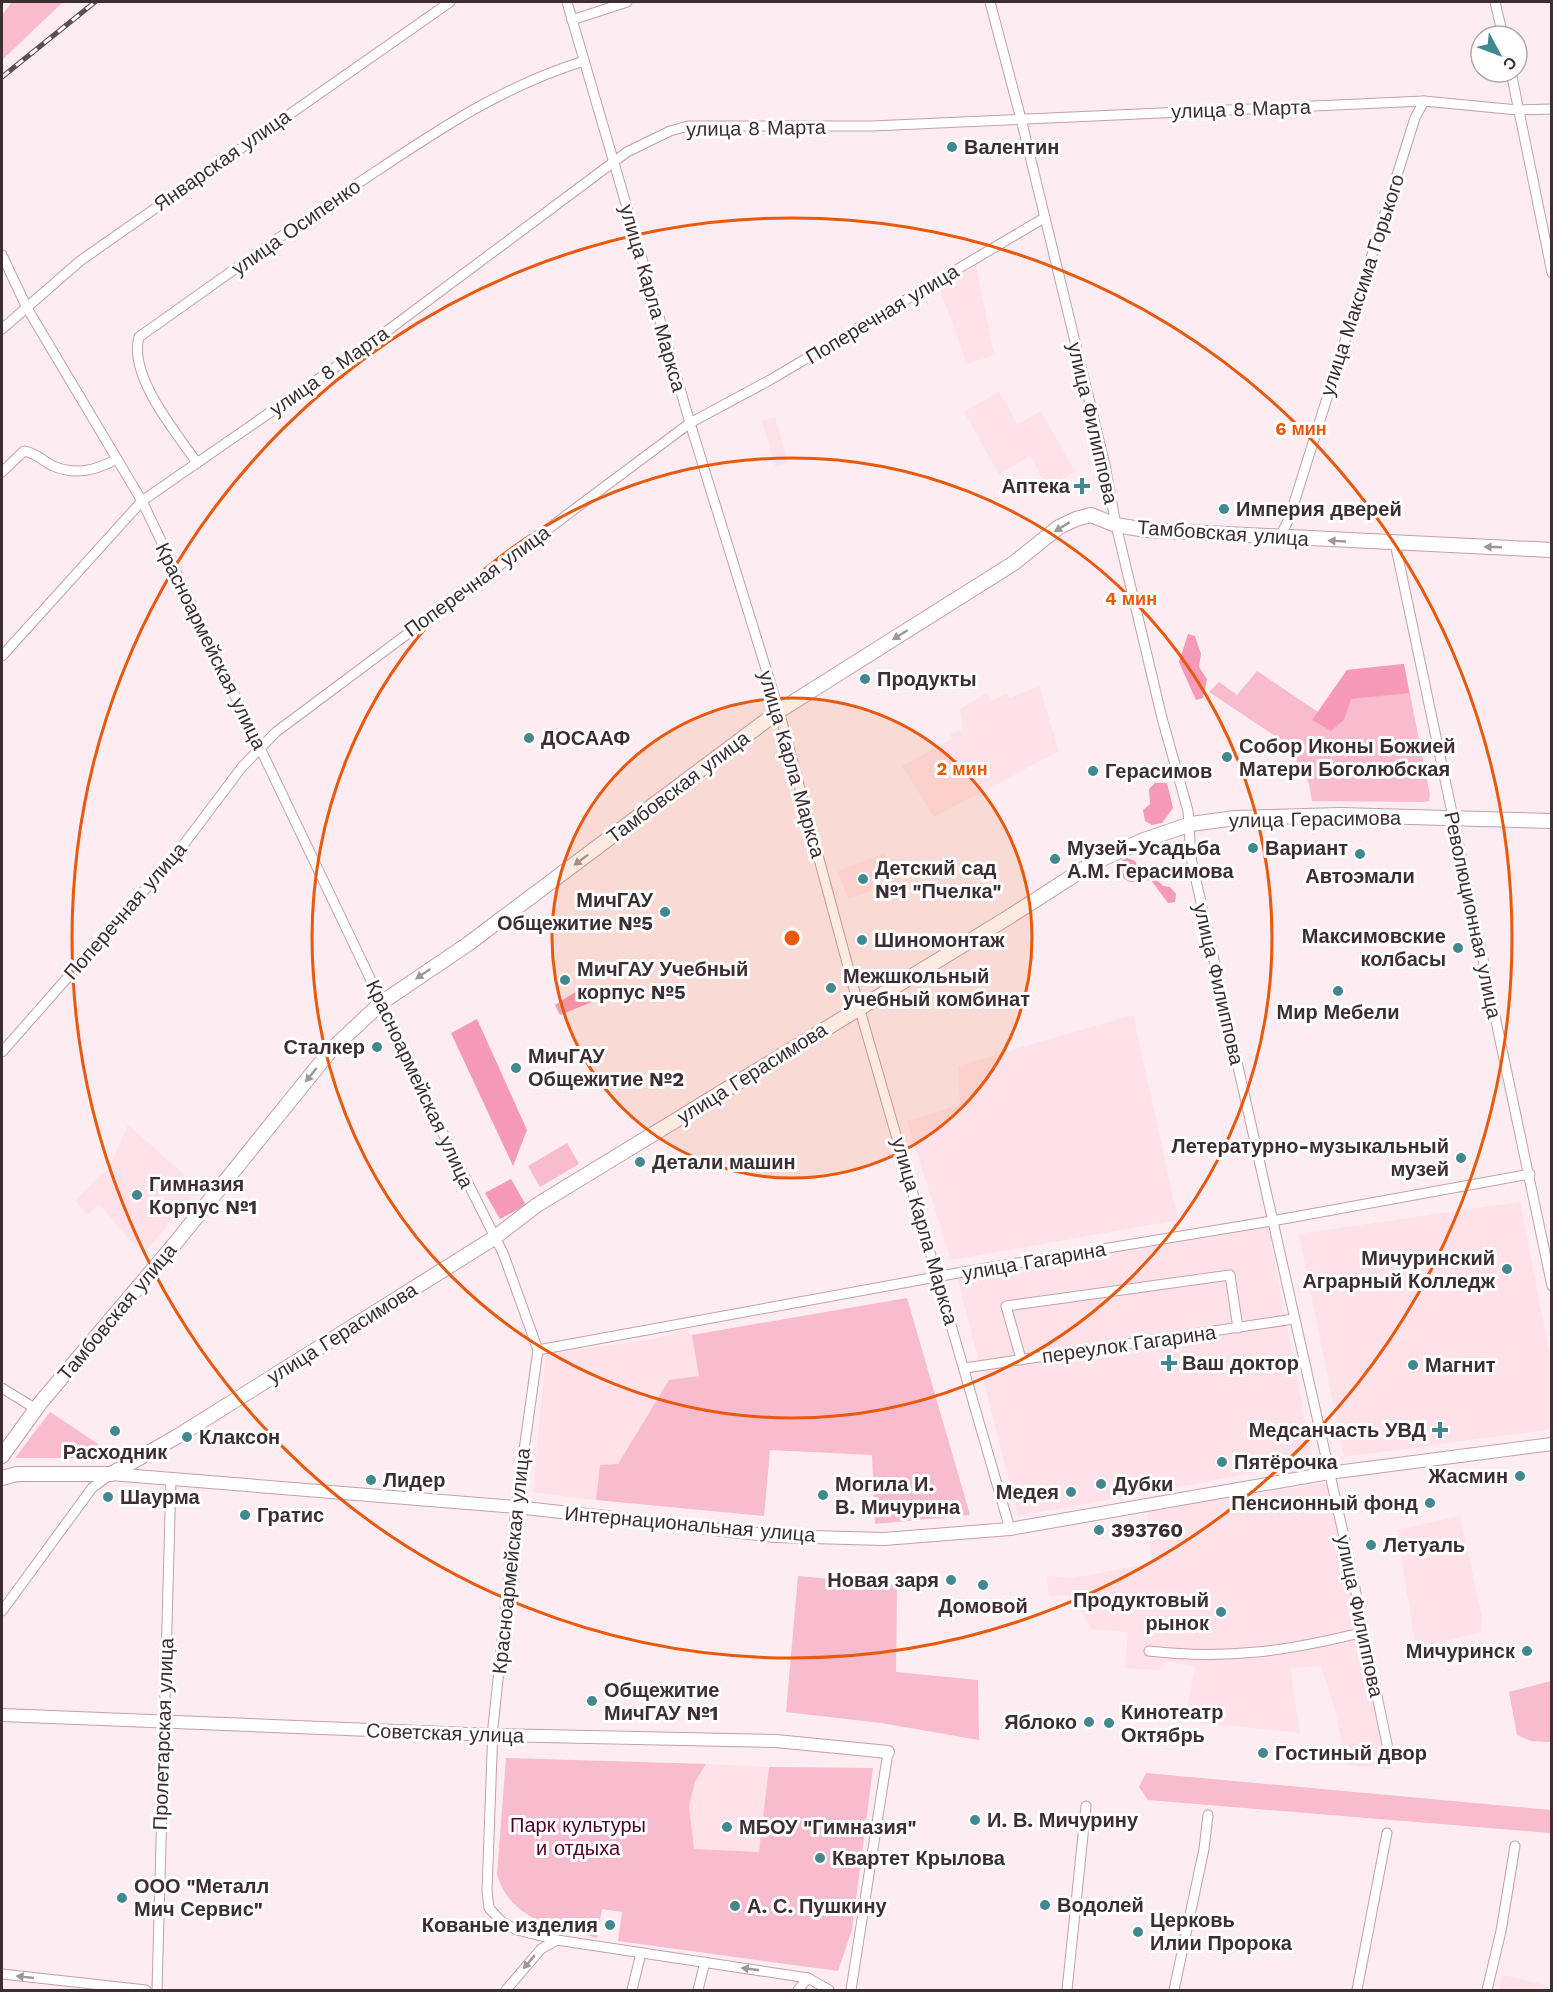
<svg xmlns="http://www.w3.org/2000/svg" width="1553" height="1992" font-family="'Work Sans',sans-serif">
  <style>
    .built { fill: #ffe1e9 }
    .green { fill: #f9bbce }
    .forest { fill: #f79ab9 }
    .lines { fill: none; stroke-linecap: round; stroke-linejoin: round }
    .minor-casing { stroke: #c59faa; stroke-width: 11 }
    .secondary-casing { stroke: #c59faa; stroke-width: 14 }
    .primary-casing { stroke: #c59faa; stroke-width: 16 }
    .minor { stroke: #fff; stroke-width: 9 }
    .secondary { stroke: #fff; stroke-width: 12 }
    .primary { stroke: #fff; stroke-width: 14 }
    .rail-casing { stroke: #5e4e53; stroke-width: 5 }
    .rail { stroke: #fff; stroke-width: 3; stroke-dasharray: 9; stroke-linecap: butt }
    .oneway { fill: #9e9698 }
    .ring { fill: none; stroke: #e8590c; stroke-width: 3 }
    .poi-dot { fill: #418891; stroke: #fff; stroke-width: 2 }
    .labels { text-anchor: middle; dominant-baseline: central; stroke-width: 6; stroke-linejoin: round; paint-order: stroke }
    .street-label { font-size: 20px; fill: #3d2e32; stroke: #fff }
    .poi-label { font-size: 20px; font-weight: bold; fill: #3d2e32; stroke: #fff; text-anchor: start }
    .park-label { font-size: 20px; fill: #510028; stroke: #fff }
    .centre { fill: #e8590c; stroke: #fff; stroke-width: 3 }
    .ring-label { font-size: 18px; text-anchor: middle; font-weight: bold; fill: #e8590c; stroke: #fff; stroke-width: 6; stroke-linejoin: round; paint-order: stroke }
  </style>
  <rect width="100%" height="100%" fill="#fdecf1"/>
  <g class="built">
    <path d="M976,266L994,355L967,364L939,287Z"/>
    <path d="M999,392L1018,424L1041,411L1075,472L1048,487L1030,456L999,474L964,412Z"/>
    <path d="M775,417L788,463L775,466L762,421Z"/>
    <path d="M1039,686L1059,751L934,817L902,766L952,739L950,734L963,729L960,709L987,693L991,701L1006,694L1010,698Z"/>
    <path d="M885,853L894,875L878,884L874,890L848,899L838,871Z"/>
    <path d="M1133,1015L1178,1220L951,1260L907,1121L960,1105L958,1066Z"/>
    <path d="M128,1125L199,1188L145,1252L129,1239L99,1204L88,1214L75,1201L101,1174L108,1170Z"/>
    <path d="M1520,1202L1551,1362V1429L1344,1457L1299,1234Z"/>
    <path d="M1268,1227L1313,1462L1018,1516L957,1276Z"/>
    <path d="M683,1330L692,1335L699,1376L669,1380L617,1464L600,1465L596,1500L533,1492L546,1354L655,1339Z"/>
    <path d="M1331,1482L1392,1769L1346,1765L1336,1713L1321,1666L1290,1668L1300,1733L1185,1721L1195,1667L1166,1661L1159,1670L1125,1668L1128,1632L1091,1629L1074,1595L1049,1596L1047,1576L1073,1578L1152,1563L1147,1510Z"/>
    <path d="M1460,1516L1482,1617L1481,1632L1416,1648L1397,1530Z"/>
    <path d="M706,1764L769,1767L759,1852L694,1849L689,1806L695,1782Z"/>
    <path d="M1502,1975L1545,1985L1551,1988V1990H1499Z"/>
  </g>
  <g class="green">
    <path d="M12,2H63L2,60V15Z"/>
    <path d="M1404,664L1430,795L1429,801L1425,802L1312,801L1309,783L1298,767L1293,748L1209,692L1219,682L1237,695L1257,671L1318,712L1347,670Z"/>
    <path d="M567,1143L579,1164L540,1187L528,1166Z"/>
    <path d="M907,1298L970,1515L875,1524L872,1455L770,1450L764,1516L596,1500L600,1465L618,1464L669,1380L699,1376L692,1335Z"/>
    <path d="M50,1412L104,1448L100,1456L90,1458H15Z"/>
    <path d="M798,1576L897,1585L896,1672L978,1680L979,1740L881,1723L786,1712Z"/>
    <path d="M1551,1681V1742L1531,1741L1517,1735L1509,1692Z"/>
    <path d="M506,1758L706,1764L695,1782L689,1806L694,1849L759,1852L769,1767L873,1768L852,1930L838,1971L618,1941L622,1912L602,1909L597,1938C556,1927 511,1921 497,1875Z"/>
    <path d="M1146,1773L1551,1810V1833L1148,1800L1139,1787Z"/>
  </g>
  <g class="forest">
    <path d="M1188,634L1195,636L1201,654L1199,667L1207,679L1203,698L1196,700L1179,662Z"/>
    <path d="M1404,664L1409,693L1351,699L1344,720L1331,731L1312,720L1347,670Z"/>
    <path d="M1155,783H1167L1173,808L1162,823L1152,825L1145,821L1143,810L1150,804L1149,789Z"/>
    <path d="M1127,858L1135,861L1138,867L1144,866L1163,886L1170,887L1176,894L1175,902L1168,903L1151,880L1130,882L1114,873L1121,861Z"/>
    <path d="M588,984L594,1001L560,1015L555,1005Z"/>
    <path d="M477,1019L527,1130L513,1166L451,1033Z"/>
    <path d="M511,1179L526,1205L500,1219L485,1193Z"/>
  </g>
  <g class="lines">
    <defs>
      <g id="minor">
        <path d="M567,2L690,423L779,711L859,1007L1010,1529"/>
        <path d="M990,2L1021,119L1105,465L1116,525L1162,718L1188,811L1191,858L1349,1559L1390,1759"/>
        <path d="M1495,2L1503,36"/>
        <path d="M572,20L627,2"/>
        <path d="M1511,72L1552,273"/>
        <path d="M2,255L27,308L142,501L369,976L386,1020L503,1253L538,1350L516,1507L493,1727L487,1891L489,1908L502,1922L517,1930L557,1940L808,1978L829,1990"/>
        <path d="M2,329L80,261L450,2"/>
        <path d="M197,463C176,432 128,376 139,337C217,282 295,225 375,172C444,126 504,86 584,61"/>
        <path d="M2,472L24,451C39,454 42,461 53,466C77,476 96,470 117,459"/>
        <path d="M1279,538L1289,519L1415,118L1424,101"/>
        <path d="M1395,543L1552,1286"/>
        <path d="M2,656L142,501L379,337L627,152L670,131L688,126H872L1424,101L1518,110L1552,109"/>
        <path d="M2,1052L178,852L242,767L276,732L690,423L770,380L1044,218"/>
        <path d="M538,1350L963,1272L1272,1221L1530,1174"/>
        <path d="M1021,1359L1006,1306L1230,1275L1238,1328"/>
        <path d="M965,1368L1294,1319"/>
        <path d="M2,1388L36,1409"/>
        <path d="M2,1611L92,1488L111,1474"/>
        <path d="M1149,1651C1227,1660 1288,1651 1364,1632"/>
        <path d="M2,1974L146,1990"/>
        <path d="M157,1990L171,1478"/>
        <path d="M506,1990L541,1949L557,1940"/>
        <path d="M632,1990L641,1953"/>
        <path d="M698,1990L705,1962"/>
        <path d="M798,1990L808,1978"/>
        <path d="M851,1990L888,1752"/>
        <path d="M1067,1990L1086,1806"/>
        <path d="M1174,1990L1204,1849L1208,1815"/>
        <path d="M1357,1990L1387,1833"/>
        <path d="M1487,1990L1501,1931L1515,1846"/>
      </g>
      <g id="secondary">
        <path d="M111,1474L516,1507L775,1536L884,1539L1010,1529L1329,1473L1552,1444"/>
        <path d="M2,1715L493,1735L776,1741L888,1752"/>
      </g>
      <g id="primary">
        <path d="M2,1456L41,1402L173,1246L331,1050L381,1003L468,944L779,711L1014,563L1059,527L1076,519L1091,515L1116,525L1146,530L1552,550"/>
        <path d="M2,1478L17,1474H111L178,1436L494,1238L537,1205L1009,917L1093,863L1144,840L1191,824L1235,818L1340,815L1552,821"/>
      </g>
    </defs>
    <use href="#minor" class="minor-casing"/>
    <use href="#secondary" class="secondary-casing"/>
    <use href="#primary" class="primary-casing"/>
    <use href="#minor" class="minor"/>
    <use href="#secondary" class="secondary"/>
    <use href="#primary" class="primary"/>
    <defs>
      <path id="rail" d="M2,77L95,2"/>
    </defs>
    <use href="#rail" class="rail-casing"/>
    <use href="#rail" class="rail"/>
  </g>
  <defs><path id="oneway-solid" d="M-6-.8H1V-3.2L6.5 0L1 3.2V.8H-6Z" transform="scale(1.5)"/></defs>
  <g class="oneway">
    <use href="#oneway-solid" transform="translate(1062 527) rotate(148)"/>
    <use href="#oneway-solid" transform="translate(1337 541) rotate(-177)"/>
    <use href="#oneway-solid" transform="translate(1493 547) rotate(-178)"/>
    <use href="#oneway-solid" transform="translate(900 635) rotate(148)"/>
    <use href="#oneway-solid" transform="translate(581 860) rotate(143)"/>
    <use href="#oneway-solid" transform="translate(423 974) rotate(146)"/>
    <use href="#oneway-solid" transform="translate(311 1075) rotate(129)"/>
    <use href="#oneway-solid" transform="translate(529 1962) rotate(130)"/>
    <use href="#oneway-solid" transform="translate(750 1969) rotate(-172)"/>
    <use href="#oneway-solid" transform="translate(25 1977) rotate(-174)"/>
  </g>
  <circle cx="792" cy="938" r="240" fill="#e8590c" fill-opacity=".12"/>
  <g class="ring">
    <circle cx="792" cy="938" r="240"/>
    <circle cx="792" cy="938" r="480"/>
    <circle cx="792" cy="938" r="720"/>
  </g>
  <g class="poi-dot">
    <circle cx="952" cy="147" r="6"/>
    <path d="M1079 477h6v6h6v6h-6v6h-6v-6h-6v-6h6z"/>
    <circle cx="1224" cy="509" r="6"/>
    <circle cx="865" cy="679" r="6"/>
    <circle cx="529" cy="738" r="6"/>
    <circle cx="1227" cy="757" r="6"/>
    <circle cx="1093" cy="771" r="6"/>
    <circle cx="1253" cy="848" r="6"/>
    <circle cx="1360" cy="854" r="6"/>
    <circle cx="1055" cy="859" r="6"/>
    <circle cx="863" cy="879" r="6"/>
    <circle cx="665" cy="912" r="6"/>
    <circle cx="862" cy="940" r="6"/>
    <circle cx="1458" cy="948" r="6"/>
    <circle cx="565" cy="980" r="6"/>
    <circle cx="831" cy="988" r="6"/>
    <circle cx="1338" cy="991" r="6"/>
    <circle cx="377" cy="1047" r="6"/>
    <circle cx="516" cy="1068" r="6"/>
    <circle cx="1461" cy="1158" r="6"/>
    <circle cx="640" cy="1162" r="6"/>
    <circle cx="137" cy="1195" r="6"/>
    <circle cx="1507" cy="1269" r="6"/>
    <path d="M1166 1354h6v6h6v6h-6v6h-6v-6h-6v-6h6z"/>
    <circle cx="1413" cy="1365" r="6"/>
    <path d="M1437 1421h6v6h6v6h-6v6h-6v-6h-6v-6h6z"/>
    <circle cx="115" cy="1431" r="6"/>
    <circle cx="187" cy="1437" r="6"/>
    <circle cx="1222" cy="1462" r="6"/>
    <circle cx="1520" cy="1476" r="6"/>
    <circle cx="371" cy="1480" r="6"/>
    <circle cx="1101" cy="1484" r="6"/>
    <circle cx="1071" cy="1492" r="6"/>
    <circle cx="823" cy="1495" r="6"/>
    <circle cx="108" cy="1497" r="6"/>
    <circle cx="1430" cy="1503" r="6"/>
    <circle cx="245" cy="1515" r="6"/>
    <circle cx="1099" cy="1530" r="6"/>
    <circle cx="1371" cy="1545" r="6"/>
    <circle cx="951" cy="1580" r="6"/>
    <circle cx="983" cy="1585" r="6"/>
    <circle cx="1221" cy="1612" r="6"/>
    <circle cx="1527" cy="1651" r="6"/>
    <circle cx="592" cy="1701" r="6"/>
    <circle cx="1089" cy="1722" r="6"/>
    <circle cx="1109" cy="1723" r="6"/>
    <circle cx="1263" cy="1753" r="6"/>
    <circle cx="975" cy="1820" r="6"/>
    <circle cx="727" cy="1827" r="6"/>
    <circle cx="820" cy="1858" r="6"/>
    <circle cx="122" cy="1898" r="6"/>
    <circle cx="1045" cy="1905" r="6"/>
    <circle cx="735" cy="1906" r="6"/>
    <circle cx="610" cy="1925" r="6"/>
    <circle cx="1138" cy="1932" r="6"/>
  </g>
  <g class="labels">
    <g class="street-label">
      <text transform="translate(1241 109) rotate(-2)">улица 8 Марта</text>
      <text transform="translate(756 128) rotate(-1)">улица 8 Марта</text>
      <text transform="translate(222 160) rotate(-35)">Январская улица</text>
      <text transform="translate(296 227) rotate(-35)">улица Осипенко</text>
      <text transform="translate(1362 285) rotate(-72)">улица Максима Горького</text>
      <text transform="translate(653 298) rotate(74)">улица Карла Маркса</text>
      <text transform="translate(882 314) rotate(-31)">Поперечная улица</text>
      <text transform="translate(329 371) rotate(-35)">улица 8 Марта</text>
      <text transform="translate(1093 423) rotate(77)">улица Филиппова</text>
      <text transform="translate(1223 533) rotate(4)">Тамбовская улица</text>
      <text transform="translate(477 581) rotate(-36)">Поперечная улица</text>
      <text transform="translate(211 646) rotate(64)">Красноармейская улица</text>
      <text transform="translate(792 764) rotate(74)">улица Карла Маркса</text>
      <text transform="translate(678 787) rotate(-37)">Тамбовская улица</text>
      <text transform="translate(1315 819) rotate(-1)">улица Герасимова</text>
      <text transform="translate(125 911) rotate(-49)">Поперечная улица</text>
      <text transform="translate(1473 915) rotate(78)">Революционная улица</text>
      <text transform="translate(1219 984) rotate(77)">улица Филиппова</text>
      <text transform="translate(752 1073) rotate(-32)">улица Герасимова</text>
      <text transform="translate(420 1084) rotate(65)">Красноармейская улица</text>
      <text transform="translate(925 1231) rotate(74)">улица Карла Маркса</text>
      <text transform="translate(1034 1261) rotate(-10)">улица Гагарина</text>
      <text transform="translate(117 1312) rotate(-50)">Тамбовская улица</text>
      <text transform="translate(342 1333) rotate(-32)">улица Герасимова</text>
      <text transform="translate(1129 1344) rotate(-8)">переулок Гагарина</text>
      <text transform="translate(690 1524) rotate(5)">Интернациональная улица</text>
      <text transform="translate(511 1561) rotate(-84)">Красноармейская улица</text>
      <text transform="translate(1360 1616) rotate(78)">улица Филиппова</text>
      <text transform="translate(445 1733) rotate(2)">Советская улица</text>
      <text transform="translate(163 1734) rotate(-88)">Пролетарская улица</text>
    </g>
    <g class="poi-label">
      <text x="964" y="147">Валентин</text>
      <text x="1070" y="486" text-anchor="end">Аптека</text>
      <text x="1236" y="509">Империя дверей</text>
      <text x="877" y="679">Продукты</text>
      <text x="541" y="738">ДОСААФ</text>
      <text x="1239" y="746">Собор Иконы Божией<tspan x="1239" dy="23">Матери Боголюбская</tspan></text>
      <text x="1105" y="771">Герасимов</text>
      <text x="1067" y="848">Музей-Усадьба<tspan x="1067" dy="23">А.М. Герасимова</tspan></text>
      <text x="1265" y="848">Вариант</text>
      <text x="875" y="868">Детский сад<tspan x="875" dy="23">№1 "Пчелка"</tspan></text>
      <text x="1360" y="876" text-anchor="middle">Автоэмали</text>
      <text x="653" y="900" text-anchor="end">МичГАУ<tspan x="653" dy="23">Общежитие №5</tspan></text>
      <text x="1446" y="936" text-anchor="end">Максимовские<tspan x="1446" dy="23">колбасы</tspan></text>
      <text x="874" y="940">Шиномонтаж</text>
      <text x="577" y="969">МичГАУ Учебный<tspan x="577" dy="23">корпус №5</tspan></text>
      <text x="843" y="976">Межшкольный<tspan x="843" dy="23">учебный комбинат</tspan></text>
      <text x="1338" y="1012" text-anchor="middle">Мир Мебели</text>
      <text x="365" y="1047" text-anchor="end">Сталкер</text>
      <text x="528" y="1056">МичГАУ<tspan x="528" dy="23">Общежитие №2</tspan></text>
      <text x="1449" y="1146" text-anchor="end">Летературно-музыкальный<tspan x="1449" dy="23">музей</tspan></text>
      <text x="652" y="1162">Детали машин</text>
      <text x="149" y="1184">Гимназия<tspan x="149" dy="23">Корпус №1</tspan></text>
      <text x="1495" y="1258" text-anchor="end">Мичуринский<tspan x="1495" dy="23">Аграрный Колледж</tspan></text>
      <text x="1182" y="1363">Ваш доктор</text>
      <text x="1425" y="1365">Магнит</text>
      <text x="1426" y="1430" text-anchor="end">Медсанчасть УВД</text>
      <text x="199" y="1437">Клаксон</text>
      <text x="115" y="1452" text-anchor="middle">Расходник</text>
      <text x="1234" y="1462">Пятёрочка</text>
      <text x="1508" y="1476" text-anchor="end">Жасмин</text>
      <text x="383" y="1480">Лидер</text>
      <text x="835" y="1484">Могила И.<tspan x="835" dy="23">В. Мичурина</tspan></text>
      <text x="1113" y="1484">Дубки</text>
      <text x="1059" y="1492" text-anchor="end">Медея</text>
      <text x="120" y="1497">Шаурма</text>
      <text x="1418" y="1503" text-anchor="end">Пенсионный фонд</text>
      <text x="257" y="1515">Гратис</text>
      <text x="1111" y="1530">393760</text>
      <text x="1383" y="1545">Летуаль</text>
      <text x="939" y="1580" text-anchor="end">Новая заря</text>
      <text x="1209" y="1600" text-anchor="end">Продуктовый<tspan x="1209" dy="23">рынок</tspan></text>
      <text x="983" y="1606" text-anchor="middle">Домовой</text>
      <text x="1515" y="1651" text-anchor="end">Мичуринск</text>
      <text x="604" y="1690">Общежитие<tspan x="604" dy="23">МичГАУ №1</tspan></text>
      <text x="1121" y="1712">Кинотеатр<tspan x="1121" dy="23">Октябрь</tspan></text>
      <text x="1077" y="1722" text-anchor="end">Яблоко</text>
      <text x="1275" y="1753">Гостиный двор</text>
      <text x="987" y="1820">И. В. Мичурину</text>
      <text x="739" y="1827">МБОУ "Гимназия"</text>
      <text x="832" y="1858">Квартет Крылова</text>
      <text x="134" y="1886">ООО "Металл<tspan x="134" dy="23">Мич Сервис"</tspan></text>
      <text x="1057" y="1905">Водолей</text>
      <text x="747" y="1906">А. С. Пушкину</text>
      <text x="1150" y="1920">Церковь<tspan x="1150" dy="23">Илии Пророка</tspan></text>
      <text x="598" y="1925" text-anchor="end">Кованые изделия</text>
    </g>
    <g class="park-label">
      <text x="578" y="1825">Парк культуры<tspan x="578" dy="23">и отдыха</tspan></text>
    </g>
  </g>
  <circle cx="792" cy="938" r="9" class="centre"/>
  <g class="ring-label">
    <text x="1301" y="435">6 мин</text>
    <text x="1131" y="605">4 мин</text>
    <text x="962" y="775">2 мин</text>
  </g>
  <rect width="1553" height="1992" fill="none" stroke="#3d2e32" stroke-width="6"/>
  <g transform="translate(1499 54) rotate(131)"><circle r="28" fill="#ffffff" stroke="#b1abad" stroke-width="1.5"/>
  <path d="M0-4.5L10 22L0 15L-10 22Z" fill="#418891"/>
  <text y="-9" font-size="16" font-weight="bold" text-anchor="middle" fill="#3d2e32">С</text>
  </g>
</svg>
